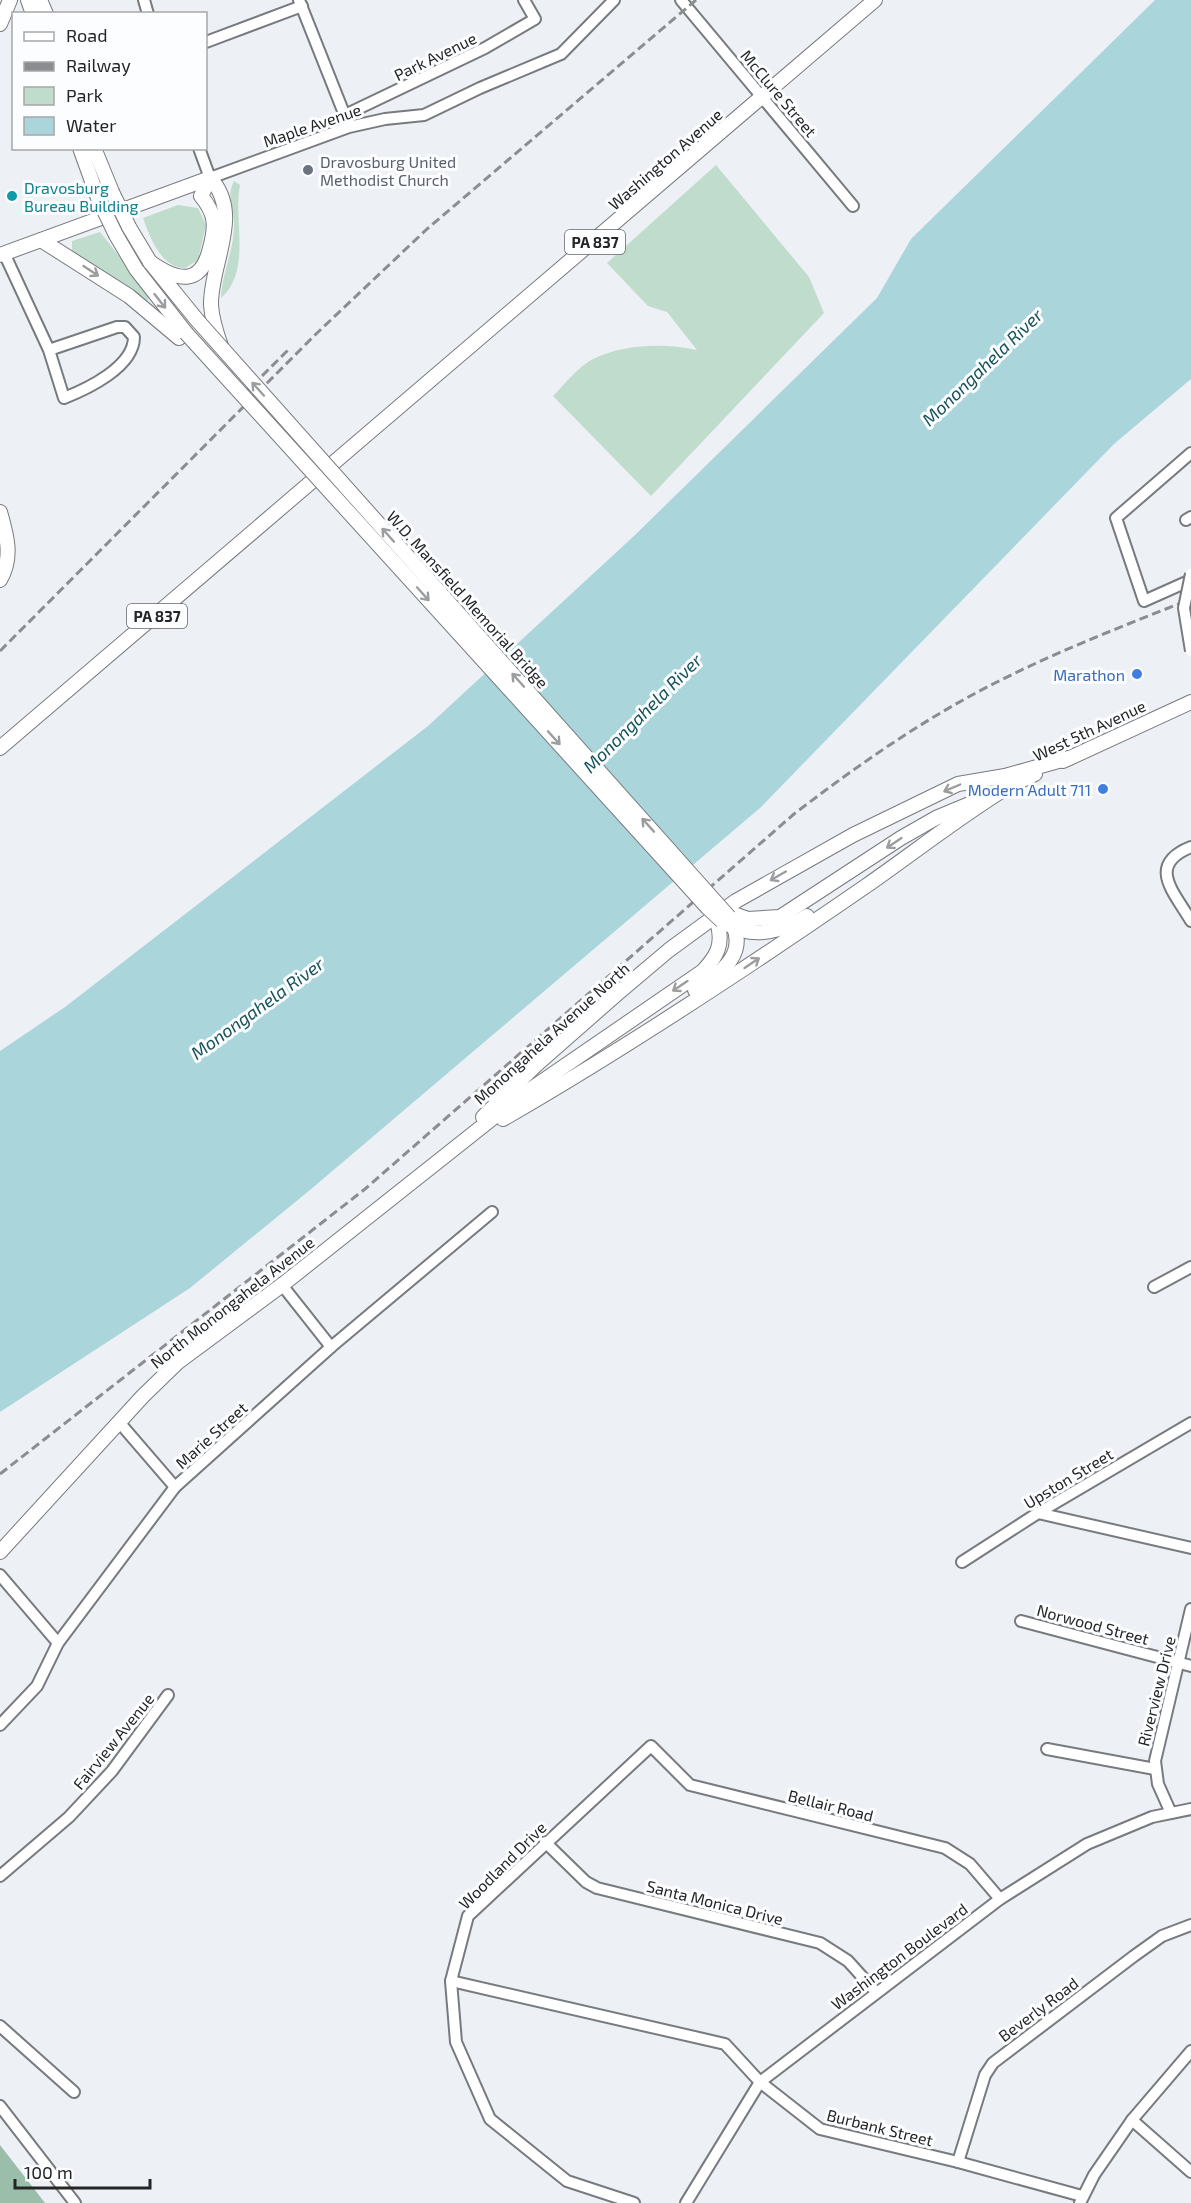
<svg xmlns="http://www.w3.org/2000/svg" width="1191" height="2203" font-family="'Exo 2',sans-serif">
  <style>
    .green { fill: #c0dccd }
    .forest { fill: #9bbeab }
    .water { fill: #aad6db }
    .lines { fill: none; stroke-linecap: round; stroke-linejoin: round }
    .minor-casing { stroke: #777a7e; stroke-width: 14 }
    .major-casing { stroke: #777a7e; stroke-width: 16 }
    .minor { stroke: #fff; stroke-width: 10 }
    .major { stroke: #fff; stroke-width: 14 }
    .rail { stroke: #8b8d91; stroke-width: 3; stroke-dasharray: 9 4.5; stroke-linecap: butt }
    .minor-bridge-casing { stroke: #777a7e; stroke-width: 14; stroke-linecap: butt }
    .major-bridge-casing { stroke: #777a7e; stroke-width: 16; stroke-linecap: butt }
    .minor-bridge { stroke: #fff; stroke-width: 10 }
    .major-bridge { stroke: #fff; stroke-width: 14 }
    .oneway { stroke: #9c9d9e }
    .worship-dot { fill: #6b7280; stroke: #fcfdff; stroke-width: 2 }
    .culture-dot { fill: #0f9aa8; stroke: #fcfdff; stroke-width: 2 }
    .shop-dot { fill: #3f7fe0; stroke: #fcfdff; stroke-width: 2 }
    .labels { text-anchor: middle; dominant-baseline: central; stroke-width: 6; stroke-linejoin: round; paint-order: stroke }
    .shield { fill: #fcfdff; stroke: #656668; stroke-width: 1.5 }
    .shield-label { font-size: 15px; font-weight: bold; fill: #242527 }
    .street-label { font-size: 16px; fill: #242527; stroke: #fcfdff }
    .worship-label { font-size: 16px; fill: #5b616d; stroke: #fcfdff; text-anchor: start }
    .culture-label { font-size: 16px; fill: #0d838f; stroke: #fcfdff; text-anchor: start }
    .shop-label { font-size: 16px; fill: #366cbe; stroke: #fcfdff; text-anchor: end }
    .water-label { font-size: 18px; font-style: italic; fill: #155259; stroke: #fcfdff }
  </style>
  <rect width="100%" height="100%" fill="#edf0f5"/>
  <g class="green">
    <path d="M716,165L809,277L824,313L651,496L553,396C565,384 579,365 595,358C626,344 664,343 697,350L667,312L648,306L607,263Z"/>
    <path d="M234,181L240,185C233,219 252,271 221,298C222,273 235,248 234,222C234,207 226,196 234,181Z"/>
    <path d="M178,205L198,208L206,225L198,260L185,268C161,268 150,237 143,218Z"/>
    <path d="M100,232L149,294L148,301L72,254V241Z"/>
  </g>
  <path class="forest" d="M0,2145L45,2203H0Z"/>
  <path class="water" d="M1155,0H1191V379L1114,444L760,808L310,1190L190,1288L0,1412V1051L65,1007L428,726L635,535L877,298L911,239Z"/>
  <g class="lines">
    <defs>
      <g id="minor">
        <path d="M144,0L148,14"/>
        <path d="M299,0L347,121"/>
        <path d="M681,0L853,206"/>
        <path d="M206,42L302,6"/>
        <path d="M345,115L485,48L535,19L524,0"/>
        <path d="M199,148L210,178L349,127L385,119L424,115L480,88L561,54L614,0"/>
        <path d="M4,253L49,350L64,398C87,389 134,367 134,337L125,327H117L49,350"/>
        <path d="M1191,453L1116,518L1144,601L1191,580"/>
        <path d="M1186,520L1191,517"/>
        <path d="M1191,847C1146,865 1174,892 1191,921"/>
        <path d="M282,1285L331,1347"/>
        <path d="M1154,1287L1191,1267"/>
        <path d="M119,1422L175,1487"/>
        <path d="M1038,1513L1191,1548"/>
        <path d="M962,1562L1038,1513L1191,1423"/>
        <path d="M0,1575L58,1643"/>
        <path d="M1021,1621L1191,1666"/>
        <path d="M0,1725L37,1686L58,1643L175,1487L331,1347L492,1212"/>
        <path d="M1047,1749L1155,1769"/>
        <path d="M1171,1813L1158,1784L1155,1761L1191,1609"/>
        <path d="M545,1842L586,1882L597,1888L820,1943L848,1961L876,1992"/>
        <path d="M0,1876L69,1817L112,1771L168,1695"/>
        <path d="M451,1981L725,2044L760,2082L820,2129L958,2162L1082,2196"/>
        <path d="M0,2026L74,2092"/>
        <path d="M0,2106L75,2203"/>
        <path d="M1132,2120L1191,2172"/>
        <path d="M958,2162L985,2075L993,2063L1134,1956L1162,1936L1191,1925"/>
        <path d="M634,2203L567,2181L490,2119L456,2042L451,1981L468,1916L651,1746L690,1785L945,1848L970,1864L1000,1899"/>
        <path d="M686,2203L760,2082L1000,1899L1087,1844L1152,1817L1191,1809"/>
        <path d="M1080,2203L1094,2175L1132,2120L1191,2051"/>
      </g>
      <g id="major">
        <path d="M28,0L33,14"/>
        <path d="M40,0L46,14"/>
        <path d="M0,24L10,0"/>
        <path d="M80,148L98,198"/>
        <path d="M94,148L112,192"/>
        <path d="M210,178C244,214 210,264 211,305C212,320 216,332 221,346"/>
        <path d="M129,227L150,262L197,320"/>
        <path d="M116,235L136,269L186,333"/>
        <path d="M41,240L129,296L179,338"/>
        <path d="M0,255L210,178"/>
        <path d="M150,262C177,281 201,287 210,248C216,226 216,214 201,196L210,178"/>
        <path d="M0,512C7,536 13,558 0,580"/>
        <path d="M0,748L875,0"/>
        <path d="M1063,761L1191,702"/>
        <path d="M995,793L1035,774"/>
        <path d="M734,914L748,919L780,917L901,838L936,818L972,803"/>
        <path d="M729,925C754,939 784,931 807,916"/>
        <path d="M695,990C722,972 751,953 729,917"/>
        <path d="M483,1117L536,1065L618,993L669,950L736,901L853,835L958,784L1005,776L1069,758"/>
        <path d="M503,1119C628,1047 747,968 866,886C912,854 955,820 1003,790"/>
        <path d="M0,1552L143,1396L178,1362L282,1285L518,1098L703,971C717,956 723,945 718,925"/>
      </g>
    </defs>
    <use href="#minor" class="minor-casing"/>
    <use href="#major" class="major-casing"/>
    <use href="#minor" class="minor"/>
    <use href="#major" class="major"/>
    <g class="rail">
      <path d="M243,395L288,350"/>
      <path d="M0,651L316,334L427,229L696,0"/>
      <path d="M0,1474L365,1189L794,814C858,765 925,718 997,682C1060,650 1126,625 1191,599"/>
    </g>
    <defs>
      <path id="minor-bridge" d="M1191,574L1184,608L1191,651"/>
      <g id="major-bridge">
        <path d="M112,192L129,227"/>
        <path d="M98,198L116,235"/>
        <path d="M197,320L729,917"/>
        <path d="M186,333L708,908L722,921"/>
      </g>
    </defs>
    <use href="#minor-bridge" class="minor-bridge-casing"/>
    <use href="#major-bridge" class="major-bridge-casing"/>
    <use href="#minor-bridge" class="minor-bridge"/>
    <use href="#major-bridge" class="major-bridge"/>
  </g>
  <defs><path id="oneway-shaft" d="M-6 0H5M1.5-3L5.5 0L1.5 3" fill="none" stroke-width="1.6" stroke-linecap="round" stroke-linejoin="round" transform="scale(1.5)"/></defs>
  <g class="oneway">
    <use href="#oneway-shaft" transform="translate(91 271) rotate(33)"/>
    <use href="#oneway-shaft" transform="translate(160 301) rotate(52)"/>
    <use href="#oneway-shaft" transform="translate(258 389) rotate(-132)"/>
    <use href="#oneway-shaft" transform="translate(388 535) rotate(-132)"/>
    <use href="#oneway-shaft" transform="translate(423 594) rotate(48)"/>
    <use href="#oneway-shaft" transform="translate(518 680) rotate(-132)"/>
    <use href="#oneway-shaft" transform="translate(554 738) rotate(48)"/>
    <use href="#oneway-shaft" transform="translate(952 788) rotate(157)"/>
    <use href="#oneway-shaft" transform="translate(648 825) rotate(-132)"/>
    <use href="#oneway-shaft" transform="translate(894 843) rotate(146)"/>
    <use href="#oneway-shaft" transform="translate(778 876) rotate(150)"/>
    <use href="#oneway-shaft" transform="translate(752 963) rotate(-34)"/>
    <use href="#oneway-shaft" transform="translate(680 986) rotate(146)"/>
  </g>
  <circle class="worship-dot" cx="308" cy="170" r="6"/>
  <circle class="culture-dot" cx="12" cy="196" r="6"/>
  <g class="shop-dot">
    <circle cx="1137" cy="674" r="6"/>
    <circle cx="1103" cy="789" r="6"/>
  </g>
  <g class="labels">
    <g class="shield">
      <rect x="565" y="230" width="60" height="24" rx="4.5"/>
      <rect x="127" y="604" width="60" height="24" rx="4.5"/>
    </g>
    <g class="shield-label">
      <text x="595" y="242">PA 837</text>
      <text x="157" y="616">PA 837</text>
    </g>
    <g class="street-label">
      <text transform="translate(435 56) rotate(-26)">Park Avenue</text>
      <text transform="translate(779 93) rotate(50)">McClure Street</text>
      <text transform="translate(312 125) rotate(-19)">Maple Avenue</text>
      <text transform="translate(665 159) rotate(-41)">Washington Avenue</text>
      <text transform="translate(468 599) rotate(48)">W.D. Mansfield Memorial Bridge</text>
      <text transform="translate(1089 730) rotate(-25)">West 5th Avenue</text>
      <text transform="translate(551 1033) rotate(-42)">Monongahela Avenue North</text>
      <text transform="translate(232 1302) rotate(-38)">North Monongahela Avenue</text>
      <text transform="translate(211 1435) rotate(-42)">Marie Street</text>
      <text transform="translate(1068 1478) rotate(-31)">Upston Street</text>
      <text transform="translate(1093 1624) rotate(15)">Norwood Street</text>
      <text transform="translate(1156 1691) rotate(-76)">Riverview Drive</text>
      <text transform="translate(113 1741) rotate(-51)">Fairview Avenue</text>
      <text transform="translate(831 1805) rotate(14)">Bellair Road</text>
      <text transform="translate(502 1865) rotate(-45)">Woodland Drive</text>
      <text transform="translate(715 1902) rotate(14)">Santa Monica Drive</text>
      <text transform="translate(899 1956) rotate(-37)">Washington Boulevard</text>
      <text transform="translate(1038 2009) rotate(-37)">Beverly Road</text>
      <text transform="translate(880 2127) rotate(14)">Burbank Street</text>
    </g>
    <g class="worship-label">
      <text x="320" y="161">Dravosburg United<tspan x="320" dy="18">Methodist Church</tspan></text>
    </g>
    <g class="culture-label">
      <text x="24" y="187">Dravosburg<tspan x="24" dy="18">Bureau Building</tspan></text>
    </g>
    <g class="shop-label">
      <text x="1125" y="674">Marathon</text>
      <text x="1091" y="789">Modern Adult 711</text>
    </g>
    <g class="water-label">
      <text transform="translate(982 367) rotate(-44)">Monongahela River</text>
      <text transform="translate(642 713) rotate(-45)">Monongahela River</text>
      <text transform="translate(257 1008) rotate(-36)">Monongahela River</text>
    </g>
  </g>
  <rect x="12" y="12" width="195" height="138" fill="#fcfdff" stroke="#a6a7a9" stroke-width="1.5"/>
  <rect x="24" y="32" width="30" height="9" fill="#ffffff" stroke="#a6a7a9" stroke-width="1.5"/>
  <text x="66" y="42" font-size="18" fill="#242527">Road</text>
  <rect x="24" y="62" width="30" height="9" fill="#8b8d91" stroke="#a6a7a9" stroke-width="1.5"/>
  <text x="66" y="72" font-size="18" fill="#242527">Railway</text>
  <rect x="24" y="87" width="30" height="18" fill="#c0dccd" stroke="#a6a7a9" stroke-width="1.5"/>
  <text x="66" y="102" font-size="18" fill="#242527">Park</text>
  <rect x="24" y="117" width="30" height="18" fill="#aad6db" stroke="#a6a7a9" stroke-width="1.5"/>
  <text x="66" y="132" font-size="18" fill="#242527">Water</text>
  <path d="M15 2179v9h135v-9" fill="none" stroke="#242527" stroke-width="3"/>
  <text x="24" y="2179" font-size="18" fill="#242527" stroke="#fcfdff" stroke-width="4.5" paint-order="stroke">100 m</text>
</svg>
